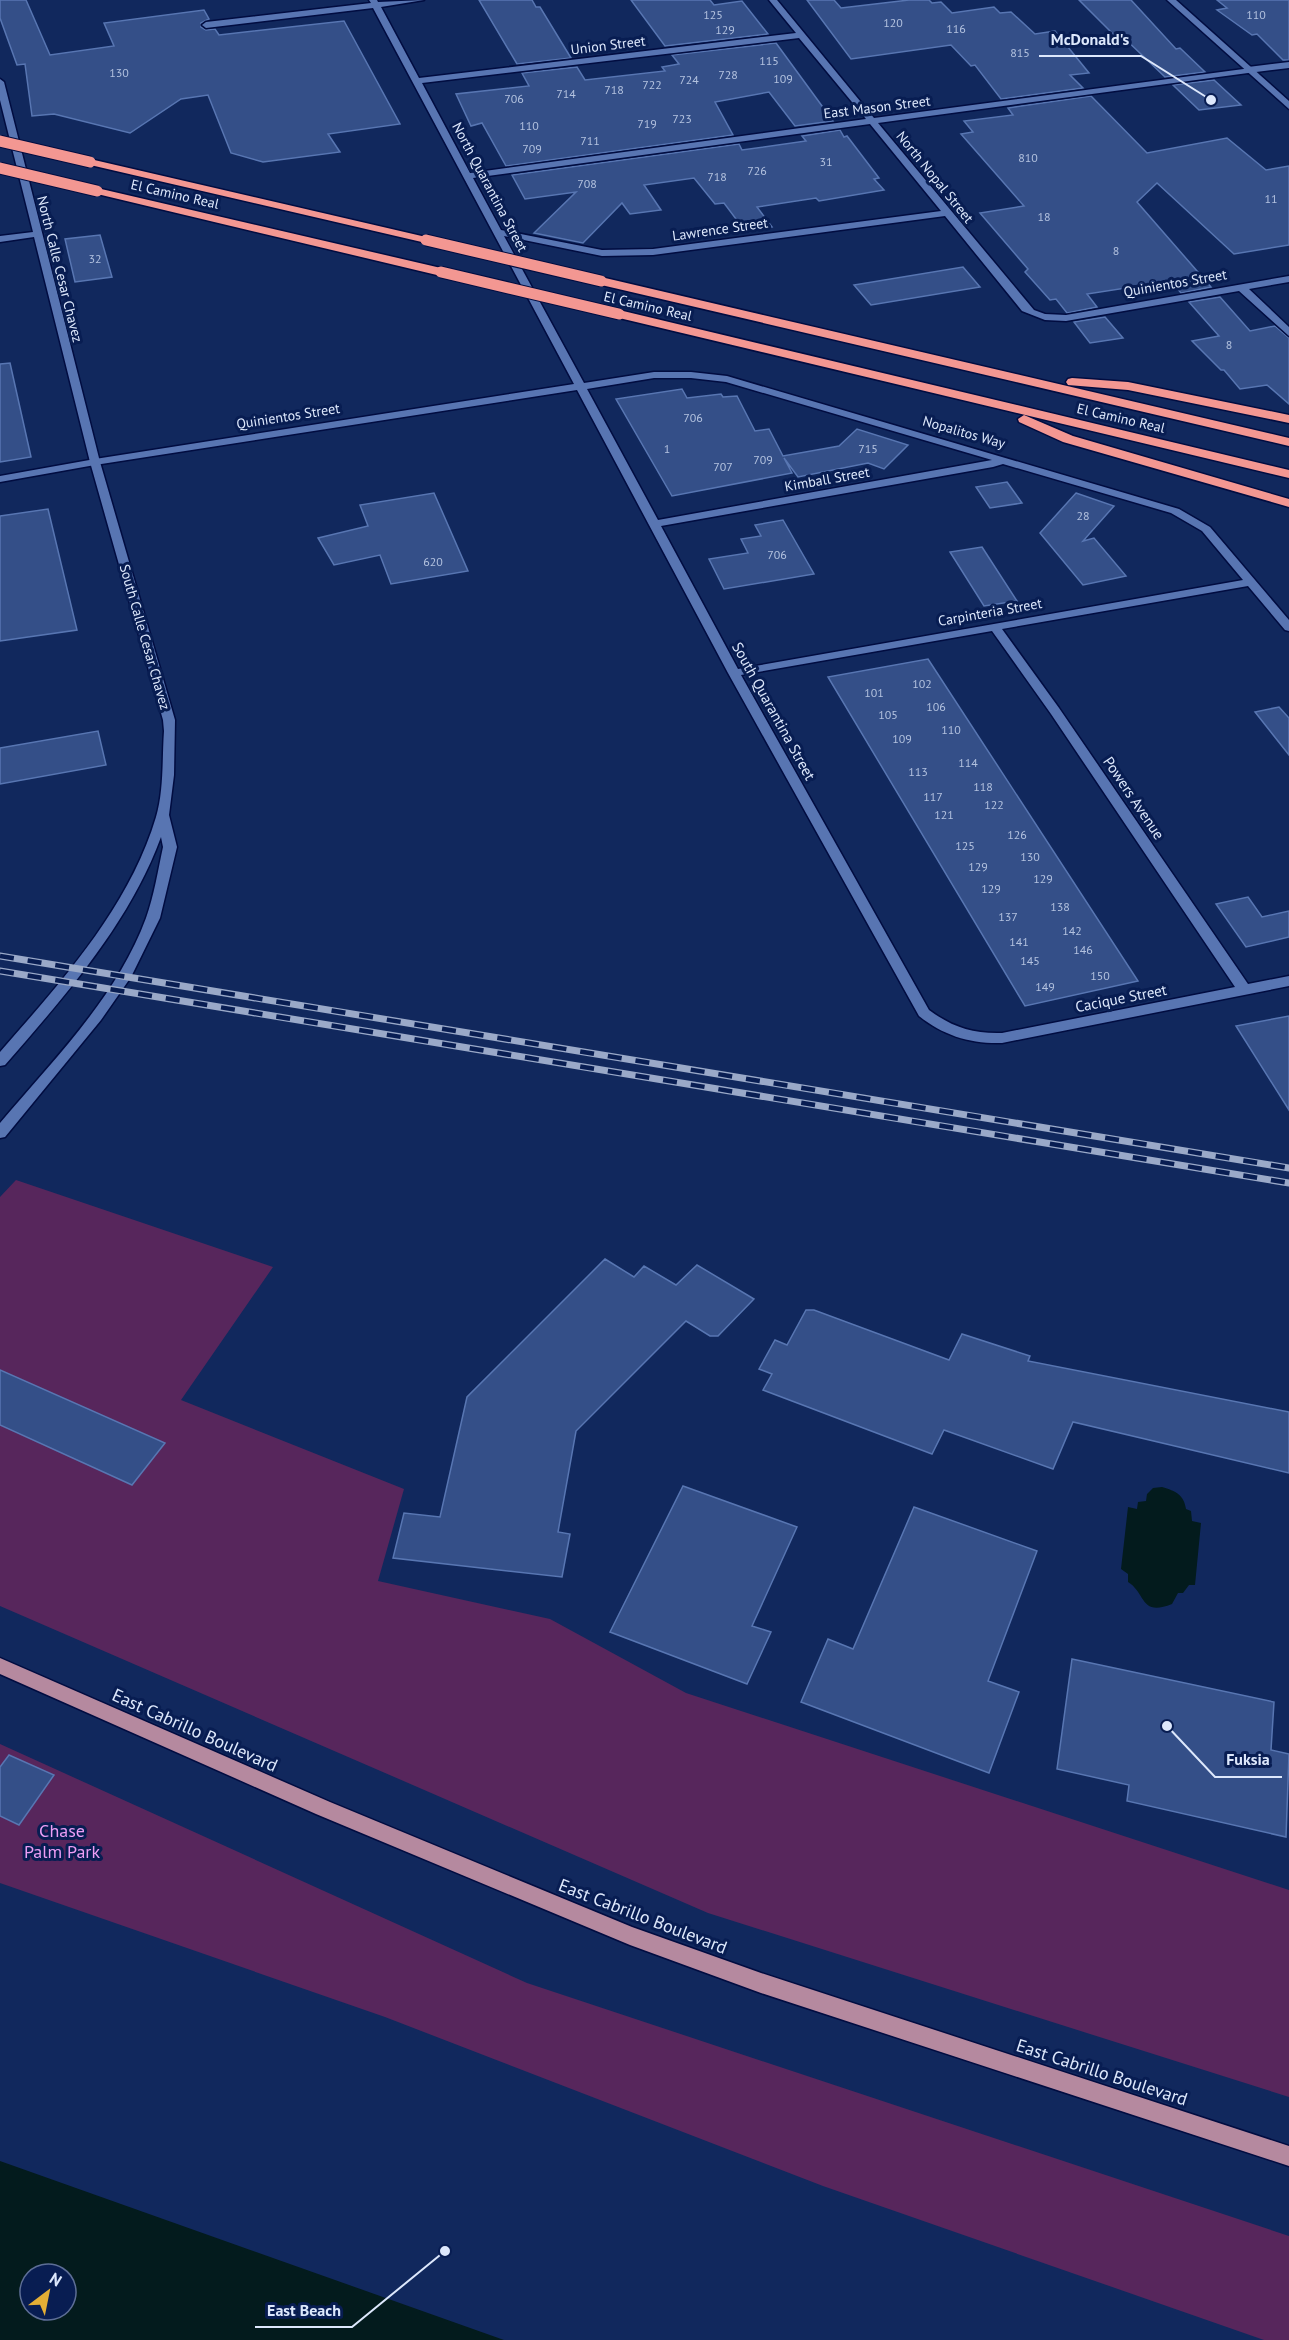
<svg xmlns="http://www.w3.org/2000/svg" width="1289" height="2340" font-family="'PT Sans',sans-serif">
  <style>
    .green { fill: #57265c }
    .water { fill: #031b1d; fill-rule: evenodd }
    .building { fill: #344f88; stroke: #5876b2; stroke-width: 1.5 }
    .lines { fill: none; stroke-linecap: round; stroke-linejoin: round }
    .minor-casing { stroke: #010c40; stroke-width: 3 }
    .tertiary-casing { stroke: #010c40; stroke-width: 3 }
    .secondary-casing { stroke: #010c40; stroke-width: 3 }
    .primary-casing { stroke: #010c40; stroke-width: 3 }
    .motorway-casing { stroke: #010c40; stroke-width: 3 }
    .minor { fill: #5875b2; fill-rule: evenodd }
    .tertiary { fill: #5875b2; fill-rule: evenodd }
    .secondary { fill: #5875b2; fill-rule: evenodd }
    .primary { fill: #b5899f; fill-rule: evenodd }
    .motorway { fill: #f39792; fill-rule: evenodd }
    .rail-casing { stroke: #9aa9c8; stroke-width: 7 }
    .rail { stroke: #081d52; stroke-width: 4.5; stroke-dasharray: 14; stroke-linecap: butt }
    .motorway-bridge-casing { stroke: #010c40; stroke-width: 13; stroke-linecap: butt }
    .motorway-bridge { stroke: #f39792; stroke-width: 11 }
    .labels { text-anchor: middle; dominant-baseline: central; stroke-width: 6; stroke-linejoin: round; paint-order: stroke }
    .number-label { font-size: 12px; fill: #b3c2df }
    .far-street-label { font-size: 14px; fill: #dde8fc; stroke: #081d52 }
    .street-label { font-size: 15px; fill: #dde8fc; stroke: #081d52 }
    .near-street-label { font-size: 18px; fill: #dde8fc; stroke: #081d52 }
    .near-park-label { font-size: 18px; fill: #ed9ef5; stroke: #081d52 }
    .leader { fill: none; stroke: #dde8fc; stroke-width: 2 }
    .callout-dot { fill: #dde8fc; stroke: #081d52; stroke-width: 2 }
    .callout-label { font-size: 16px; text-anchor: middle; font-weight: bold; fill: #dde8fc; stroke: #081d52; stroke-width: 6; stroke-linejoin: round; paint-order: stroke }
  </style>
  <rect width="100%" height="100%" fill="#11285d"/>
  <g class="green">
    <path d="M16,1180L273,1267L181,1400L404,1489L378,1581L550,1619L686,1693L1289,1890V2097L708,1913L0,1606V1197Z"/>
    <path d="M0,1744L527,1983L1289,2236V2340H1264L823,2186L385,2017L0,1883Z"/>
  </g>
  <g class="water">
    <path d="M1162,1487C1176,1491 1184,1495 1186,1509L1191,1511L1192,1521L1201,1523L1195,1585H1189L1183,1593H1178L1172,1604C1140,1617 1146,1593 1128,1582V1574L1121,1569L1128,1507L1137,1509L1138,1502L1146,1501L1147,1494L1153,1488Z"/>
    <path d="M0,2161L504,2340H0ZM30,2274H66V2310H30Z"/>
  </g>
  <g class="building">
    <path d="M0,0H26L50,55L114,46L104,23L204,10L209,19L201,23V27L206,30L215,29L219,35L344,21L400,124L328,134L340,152L263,162L231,153L208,95L181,99L130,133L54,114L32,116L25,64L17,65L0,18Z"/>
    <path d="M479,0H532L536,7H540L571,58L517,64Z"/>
    <path d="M631,0H710L714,5L742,1L768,34L665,46Z"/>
    <path d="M807,0H834L841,8L909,0H929L932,3L941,2L952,13L994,7L1000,13L1011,12L1035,34L1055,31L1089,73L1070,75L1083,88L1001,99L975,65L971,66L951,45L851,59Z"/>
    <path d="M1079,0H1131L1176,49L1180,48L1205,72L1165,77L1121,35L1115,36Z"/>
    <path d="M1217,0H1289V60H1283L1257,34L1252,35L1217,10L1227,8Z"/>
    <path d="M776,43L833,121L795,126L769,92L715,102L733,135L506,166L482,123L471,126L456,94L529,86L522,73L577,67L585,80L665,71L662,67L679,64L672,55Z"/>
    <path d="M1214,80L1241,105L1199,110L1173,85Z"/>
    <path d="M1091,96L1147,153L1227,138L1266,170L1289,166V245L1234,254L1157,183L1137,202L1211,287L1181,293L1171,281L1087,294L1097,307L1067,313L1056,299L1050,300L1025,272L1028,269L980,213L1024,206L961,134L973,132L964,121L1013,115L1008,108Z"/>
    <path d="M840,130L844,137L847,136L879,178L874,179L884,190L819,201L816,198L757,207L772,227L745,231L724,203L715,204L694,178L644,185L661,210L630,214L622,203L583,243L534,233L576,192L525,199L512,175L739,144L742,150L806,141L802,136Z"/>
    <path d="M100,235L112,277L75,282L65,239Z"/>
    <path d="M963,267L980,287L871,305L854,285Z"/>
    <path d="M1220,297L1250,331L1275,326L1289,338V404L1267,385L1240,389L1224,370H1221L1192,341L1219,336L1189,302Z"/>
    <path d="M1105,317L1123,338L1090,343L1074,322Z"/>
    <path d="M10,363L31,457L0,462V364Z"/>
    <path d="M682,389L687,398L721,394L723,397L737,396L755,431L769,429L783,456L839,446L857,429L908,445L884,469L868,463L798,477L784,458L792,473L672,496L616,399Z"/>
    <path d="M1007,482L1022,503L990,508L976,487Z"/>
    <path d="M434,493L468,571L391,584L380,555L334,565L318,538L368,526L360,505Z"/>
    <path d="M1076,493L1114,506L1083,541L1094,538L1126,576L1083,585L1040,533Z"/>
    <path d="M48,509L77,630L0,641V516Z"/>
    <path d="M783,520L814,574L724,589L709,559L748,553L741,539L761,536L755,525Z"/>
    <path d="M982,547L1017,601L984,606L950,552Z"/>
    <path d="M928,659L1138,981L1025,1006L828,677Z"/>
    <path d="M1279,707L1289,718V755L1255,712Z"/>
    <path d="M98,731L106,765L0,784V748Z"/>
    <path d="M1248,897L1262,917L1289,911V937L1246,947L1216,904Z"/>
    <path d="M1289,1016V1110L1236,1026Z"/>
    <path d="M605,1259L634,1277L644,1266L676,1285L697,1265L754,1299L718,1336H710L686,1321L576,1431L558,1532L570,1534L562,1577L393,1558L404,1513L440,1517L467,1397Z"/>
    <path d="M806,1310H814L949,1360L962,1334L1030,1356L1028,1361L1289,1412V1473L1073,1422L1053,1469L944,1430L932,1454L763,1390L772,1374L759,1369L775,1340L787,1345Z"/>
    <path d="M0,1370L165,1443L132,1485L0,1425Z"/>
    <path d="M683,1486L797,1527L752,1626L771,1632L747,1684L610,1632Z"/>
    <path d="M914,1507L1037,1551L988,1681L1019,1692L989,1773L801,1702L828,1639L853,1649Z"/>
    <path d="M1072,1659L1274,1702L1271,1750L1289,1754L1286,1837L1127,1801L1129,1785L1057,1769Z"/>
    <path d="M9,1755L54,1775L19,1825L0,1816V1767Z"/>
  </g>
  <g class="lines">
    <defs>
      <path id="minor" d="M369,0H377L378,2L424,0L381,7L419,78L796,33L769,0H777L874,118L1251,68L1252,70L1248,73L878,123L1034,310L1045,314L1066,315L1289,276V282L1249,289L1289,327V336L1239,291L1066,321L1045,320L1022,311L945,216L653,255L602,256L504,236L584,383L654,372H691L727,376L1179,509L1210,527L1289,620V631L1285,630L1248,586L1002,629L1059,708L1248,984L1289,976V986L1002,1043C971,1044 944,1036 919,1016L728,673L577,390L95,465L0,482V476L95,459L574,384L373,8L206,28L202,25L206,22L371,3ZM799,38L866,119L470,173L422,83ZM870,124L941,211L653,249L602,250L501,230L473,178ZM654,378H691L726,382L992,460L658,520L587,389ZM1003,464L1171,513L1202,531L1243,580L738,669L661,526L993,467ZM992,631L1051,714L1235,987L1002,1033C973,1034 952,1027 929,1010L741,675Z"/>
      <g id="tertiary">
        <path d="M1289,62V68L1248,73L1244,70L1248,67Z"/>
        <path d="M0,79L4,82L100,462L175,720L174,775L169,815L177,847L160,918L131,977L101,1020L5,1137L0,1138V1123C53,1060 117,997 146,918C154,896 158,870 163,847L161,837C129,924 65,996 5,1065L0,1066V1052C61,982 129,908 156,817C164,790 162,759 164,731L163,720L90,462L34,237L0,242V236L33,232L0,100Z"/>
      </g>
      <path id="secondary" d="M1167,0H1176L1289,101V109Z"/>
      <path id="primary" d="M0,1658L330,1802L632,1927L761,1973L1289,2146V2166L761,1993L630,1945L316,1814L0,1674Z"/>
      <g id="motorway">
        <path d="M90,159L426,237L432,240L426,243L86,164V160Z"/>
        <path d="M97,188L441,268L447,272L441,276L93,193V189Z"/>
        <path d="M601,277L1289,438V446L597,284L595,281Z"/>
        <path d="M619,310L1289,470V478L615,317V311Z"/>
        <path d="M1072,378L1128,382L1289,415V423L1128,390L1068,385L1066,382L1068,379Z"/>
        <path d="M1024,415L1073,436L1289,499V507L1063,442L1019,422L1018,419Z"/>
      </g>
    </defs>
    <use href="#minor" class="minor-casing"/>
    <use href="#tertiary" class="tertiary-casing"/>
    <use href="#secondary" class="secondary-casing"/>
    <use href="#primary" class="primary-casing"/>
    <use href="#motorway" class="motorway-casing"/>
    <use href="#minor" class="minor"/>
    <use href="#tertiary" class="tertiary"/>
    <use href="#secondary" class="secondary"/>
    <use href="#primary" class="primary"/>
    <use href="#motorway" class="motorway"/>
    <defs>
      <g id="rail">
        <path d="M0,956L1289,1168"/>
        <path d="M0,971L1289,1183"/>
      </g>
    </defs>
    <use href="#rail" class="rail-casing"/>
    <use href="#rail" class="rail"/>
    <defs>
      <g id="motorway-bridge">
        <path d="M0,141L90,162"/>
        <path d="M0,168L97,191"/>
        <path d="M426,240L601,281"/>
        <path d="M441,272L619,314"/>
      </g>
    </defs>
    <use href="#motorway-bridge" class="motorway-bridge-casing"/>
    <use href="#motorway-bridge" class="motorway-bridge"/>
  </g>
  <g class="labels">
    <g class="number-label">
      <text x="713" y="14">125</text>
      <text x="1256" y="14">110</text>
      <text x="893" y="22">120</text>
      <text x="956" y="28">116</text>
      <text x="725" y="29">129</text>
      <text x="1020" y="52">815</text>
      <text x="769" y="60">115</text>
      <text x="119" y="72">130</text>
      <text x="728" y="74">728</text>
      <text x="783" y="78">109</text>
      <text x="689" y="79">724</text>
      <text x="652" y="84">722</text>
      <text x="614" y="89">718</text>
      <text x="566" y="93">714</text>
      <text x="514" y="98">706</text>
      <text x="682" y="118">723</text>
      <text x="647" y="123">719</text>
      <text x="529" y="125">110</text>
      <text x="590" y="140">711</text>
      <text x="532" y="148">709</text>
      <text x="1028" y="157">810</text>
      <text x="826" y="161">31</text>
      <text x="757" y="170">726</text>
      <text x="717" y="176">718</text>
      <text x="587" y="183">708</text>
      <text x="1271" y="198">11</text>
      <text x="1044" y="216">18</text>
      <text x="1116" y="250">8</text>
      <text x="95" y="258">32</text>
      <text x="1229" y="344">8</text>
      <text x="693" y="417">706</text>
      <text x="667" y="448">1</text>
      <text x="868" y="448">715</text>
      <text x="763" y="459">709</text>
      <text x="723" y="466">707</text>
      <text x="1083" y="515">28</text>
      <text x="777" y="554">706</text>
      <text x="433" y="561">620</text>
      <text x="922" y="683">102</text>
      <text x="874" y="692">101</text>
      <text x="936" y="706">106</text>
      <text x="888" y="714">105</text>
      <text x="951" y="729">110</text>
      <text x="902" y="738">109</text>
      <text x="968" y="762">114</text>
      <text x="918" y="771">113</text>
      <text x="983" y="786">118</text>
      <text x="933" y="796">117</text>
      <text x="994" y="804">122</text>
      <text x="944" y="814">121</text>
      <text x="1017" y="834">126</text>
      <text x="965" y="845">125</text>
      <text x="1030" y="856">130</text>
      <text x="978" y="866">129</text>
      <text x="1043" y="878">129</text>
      <text x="991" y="888">129</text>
      <text x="1060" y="906">138</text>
      <text x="1008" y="916">137</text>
      <text x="1072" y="930">142</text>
      <text x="1019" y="941">141</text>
      <text x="1083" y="949">146</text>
      <text x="1030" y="960">145</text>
      <text x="1100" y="975">150</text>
      <text x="1045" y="986">149</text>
    </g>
    <g class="far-street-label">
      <text transform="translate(608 45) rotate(-7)">Union Street</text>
      <text transform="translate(877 107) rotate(-7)">East Mason Street</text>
      <text transform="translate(935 177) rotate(51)">North Nopal Street</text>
      <text transform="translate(490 187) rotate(62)">North Quarantina Street</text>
      <text transform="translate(175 194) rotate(13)">El Camino Real</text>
      <text transform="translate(720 229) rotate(-8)">Lawrence Street</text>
      <text transform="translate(60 269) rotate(76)">North Calle Cesar Chavez</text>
      <text transform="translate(1175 283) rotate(-10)">Quinientos Street</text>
      <text transform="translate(648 306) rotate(13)">El Camino Real</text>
      <text transform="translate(288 416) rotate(-9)">Quinientos Street</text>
      <text transform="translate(1121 418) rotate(13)">El Camino Real</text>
      <text transform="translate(964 432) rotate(16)">Nopalitos Way</text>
      <text transform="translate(827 479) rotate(-10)">Kimball Street</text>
      <text transform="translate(990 612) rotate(-10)">Carpinteria Street</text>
      <text transform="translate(145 637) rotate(74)">South Calle Cesar Chavez</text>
    </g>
    <g class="street-label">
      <text transform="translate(774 711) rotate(61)">South Quarantina Street</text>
      <text transform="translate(1134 798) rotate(56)">Powers Avenue</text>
      <text transform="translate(1121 998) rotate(-11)">Cacique Street</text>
    </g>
    <g class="near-street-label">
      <text transform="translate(195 1730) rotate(24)">East Cabrillo Boulevard</text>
      <text transform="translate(643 1916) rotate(21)">East Cabrillo Boulevard</text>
      <text transform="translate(1102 2072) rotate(18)">East Cabrillo Boulevard</text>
    </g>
    <g class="near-park-label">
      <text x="62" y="1830">Chase<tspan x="62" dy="21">Palm Park</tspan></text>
    </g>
  </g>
  <path class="leader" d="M1211 100L1141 56H1039M1167 1726L1215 1777H1282M445 2251L352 2327H255"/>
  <g class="callout-dot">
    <circle cx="1211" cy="100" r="6"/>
    <circle cx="1167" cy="1726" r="6"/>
    <circle cx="445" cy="2251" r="6"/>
  </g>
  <g class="callout-label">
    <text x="1090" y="45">McDonald's</text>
    <text x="1248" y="1765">Fuksia</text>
    <text x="304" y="2316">East Beach</text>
  </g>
  <g transform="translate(48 2292) rotate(32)"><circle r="28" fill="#081d52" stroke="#5d6e96" stroke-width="1.5"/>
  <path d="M0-4.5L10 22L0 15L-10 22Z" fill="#e3ae35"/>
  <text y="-9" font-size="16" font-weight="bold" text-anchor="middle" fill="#dde8fc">N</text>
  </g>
</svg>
